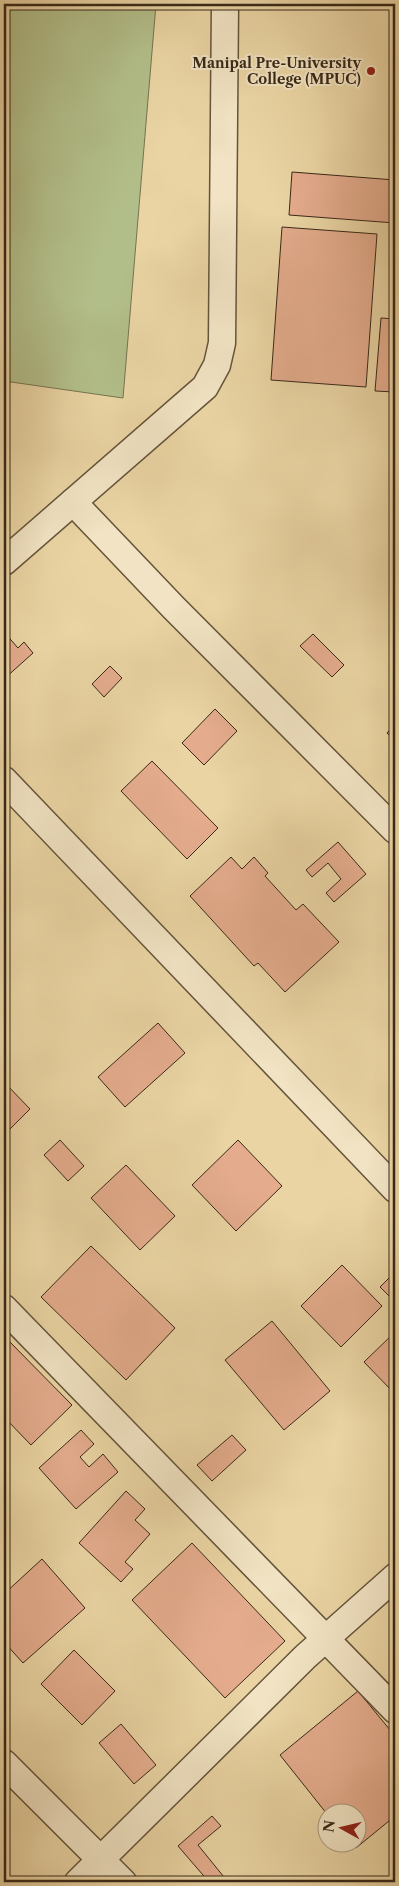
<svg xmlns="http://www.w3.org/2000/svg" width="399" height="1886" font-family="'Libre Caslon Text',serif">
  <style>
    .green { fill: #b2be89; stroke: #767450 }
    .building { fill: #e4ac8d; stroke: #392918 }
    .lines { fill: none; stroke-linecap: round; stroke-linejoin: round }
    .minor-casing { stroke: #65543b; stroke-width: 29 }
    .minor { stroke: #f1e3c3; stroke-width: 26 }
    .poi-dot { fill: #8f2418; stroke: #f1e3c3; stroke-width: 2 }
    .labels { text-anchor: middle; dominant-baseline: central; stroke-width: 4; stroke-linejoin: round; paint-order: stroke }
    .poi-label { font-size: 14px; font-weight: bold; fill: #392918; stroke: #f1e3c3; text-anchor: end }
  </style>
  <rect width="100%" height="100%" fill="#ead4a3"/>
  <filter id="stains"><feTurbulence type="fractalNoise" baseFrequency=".004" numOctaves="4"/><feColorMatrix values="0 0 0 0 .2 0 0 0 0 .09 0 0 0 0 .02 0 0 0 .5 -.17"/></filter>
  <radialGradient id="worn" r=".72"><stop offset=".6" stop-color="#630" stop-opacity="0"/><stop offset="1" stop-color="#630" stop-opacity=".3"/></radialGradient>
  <path class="green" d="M4,4H156L123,398L4,381Z"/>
  <g class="building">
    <path d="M292,172L395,180V223L289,215Z"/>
    <path d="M282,227L377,234L366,387L271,380Z"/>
    <path d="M381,318L395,319V392L375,391Z"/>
    <path d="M4,632L18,648L24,642L33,653L4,679Z"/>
    <path d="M313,634L344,665L332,677L300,646Z"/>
    <path d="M110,666L122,678L104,697L92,684Z"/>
    <path d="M215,709L237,731L204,765L182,743Z"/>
    <path d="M395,724V741L387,733Z"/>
    <path d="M152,761L218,828L187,859L121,791Z"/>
    <path d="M338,842L366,874L334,902L326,893L341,879L328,863L312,877L306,870Z"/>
    <path d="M231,857L242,869L254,857L268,873L265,876L296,910L303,904L339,942L285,992L258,963L254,966L190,896Z"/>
    <path d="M158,1023L185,1053L125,1107L98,1077Z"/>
    <path d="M4,1082L30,1109L4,1135Z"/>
    <path d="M60,1140L84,1166L68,1181L44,1155Z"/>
    <path d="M238,1140L282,1186L236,1231L192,1185Z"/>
    <path d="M126,1165L175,1216L140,1250L91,1198Z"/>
    <path d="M91,1246L175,1328L126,1380L41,1297Z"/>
    <path d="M342,1265L382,1306L341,1347L301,1306Z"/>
    <path d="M395,1272V1294L391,1298L380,1287Z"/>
    <path d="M272,1321L330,1391L284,1430L225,1360Z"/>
    <path d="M395,1332V1392L394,1393L364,1362Z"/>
    <path d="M4,1336L72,1405L31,1445L4,1417Z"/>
    <path d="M81,1430L94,1444L80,1457L89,1467L103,1454L118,1472L76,1509L39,1468Z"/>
    <path d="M232,1435L246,1450L212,1481L197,1465Z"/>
    <path d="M126,1491L145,1509L135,1520L150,1534L125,1562L133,1569L121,1582L79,1543Z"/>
    <path d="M192,1543L285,1641L225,1698L132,1600Z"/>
    <path d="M42,1559L85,1608L23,1663L4,1642V1594Z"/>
    <path d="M74,1650L115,1691L82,1725L41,1684Z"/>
    <path d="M358,1691L395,1736V1816L356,1848L352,1844H356V1814H327L280,1755Z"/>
    <path d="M121,1724L156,1765L134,1784L99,1743Z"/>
    <path d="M212,1816L221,1826L198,1845L228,1882H209L178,1846Z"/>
  </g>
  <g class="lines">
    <defs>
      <g id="minor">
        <path d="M73,502L174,608L395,830"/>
        <path d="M4,562L205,387L217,365L222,343L225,4"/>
        <path d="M4,780L395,1189"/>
        <path d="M4,1308L395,1710"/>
        <path d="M4,1763L123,1882"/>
        <path d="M78,1882L305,1657L395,1577"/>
      </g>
    </defs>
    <use href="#minor" class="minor-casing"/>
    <use href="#minor" class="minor"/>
  </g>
  <circle class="poi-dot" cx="371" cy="71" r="5"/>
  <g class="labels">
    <g class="poi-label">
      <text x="361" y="63">Manipal Pre-University<tspan x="361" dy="16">College (MPUC)</tspan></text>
    </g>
  </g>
  <rect width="399" height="1886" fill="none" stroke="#ead4a3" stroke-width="20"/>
  <rect x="5" y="5" width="389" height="1876" fill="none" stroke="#392918" stroke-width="2.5"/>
  <rect x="10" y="10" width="379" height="1866" fill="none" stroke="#392918"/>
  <g transform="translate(342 1828) rotate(278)"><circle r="24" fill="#f1e3c3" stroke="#a7997f"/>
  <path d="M0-4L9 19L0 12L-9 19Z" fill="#8f2418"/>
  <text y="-8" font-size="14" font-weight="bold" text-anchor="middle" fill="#392918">N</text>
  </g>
  <rect width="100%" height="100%" filter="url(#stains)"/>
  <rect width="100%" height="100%" fill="url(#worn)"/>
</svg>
